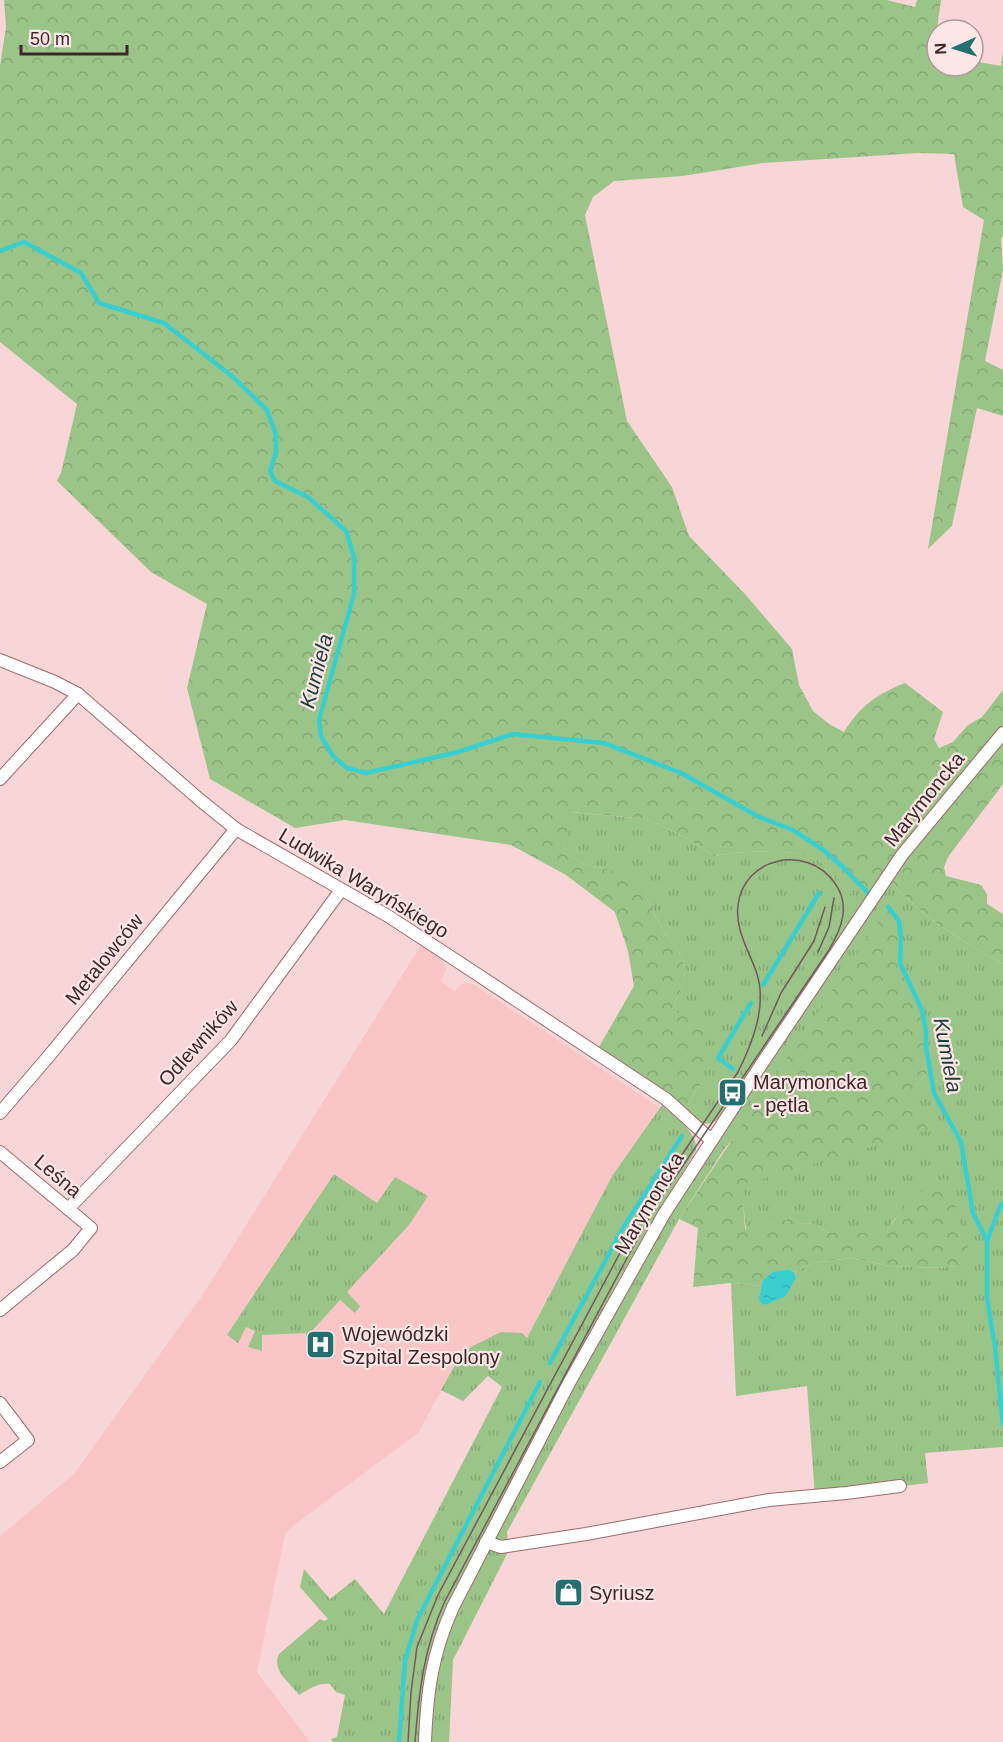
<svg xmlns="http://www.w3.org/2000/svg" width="1003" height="1742" font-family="Arial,sans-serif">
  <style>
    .built { fill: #f9c5c7 }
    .grass { fill: url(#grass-tufts) }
    .forest { fill: url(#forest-crowns) }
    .water { fill: url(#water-ripples) }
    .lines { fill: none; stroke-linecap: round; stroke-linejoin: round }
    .stream { stroke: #39cfd1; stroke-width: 4.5 }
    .minor-casing { stroke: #9d6a6d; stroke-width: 14 }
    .minor { stroke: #fff; stroke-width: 12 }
    .tram { stroke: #72595a; stroke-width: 1.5 }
    .labels { text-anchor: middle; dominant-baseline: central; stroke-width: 4.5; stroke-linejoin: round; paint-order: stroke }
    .street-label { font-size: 20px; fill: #3d2829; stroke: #fde6e6 }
    .poi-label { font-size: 20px; fill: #3d2829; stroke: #fde6e6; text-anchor: start }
    .water-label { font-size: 21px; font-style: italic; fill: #1e3c3c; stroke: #fde6e6 }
  </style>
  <defs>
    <pattern id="grass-tufts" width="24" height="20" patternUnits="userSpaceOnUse" patternTransform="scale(1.5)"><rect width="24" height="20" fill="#9bc489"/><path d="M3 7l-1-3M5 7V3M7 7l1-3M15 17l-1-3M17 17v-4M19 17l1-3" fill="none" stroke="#86a876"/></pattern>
    <pattern id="forest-crowns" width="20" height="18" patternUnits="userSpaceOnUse" patternTransform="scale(1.5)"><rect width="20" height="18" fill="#9bc489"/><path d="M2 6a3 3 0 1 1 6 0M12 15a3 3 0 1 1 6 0" fill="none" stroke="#86a876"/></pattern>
    <pattern id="water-ripples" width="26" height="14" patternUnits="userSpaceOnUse" patternTransform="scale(1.5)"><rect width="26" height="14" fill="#39cfd1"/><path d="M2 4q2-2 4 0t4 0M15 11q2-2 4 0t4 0" fill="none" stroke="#33b2b3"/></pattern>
  </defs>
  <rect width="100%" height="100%" fill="#f8d5d6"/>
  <path class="built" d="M421,945L442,960L446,969L441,982L455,991L463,983L473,984L660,1108L612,1176L527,1338L463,1351L418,1433L294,1525L285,1534L257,1672L310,1742H0V1536L74,1474L204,1293Z"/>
  <g class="grass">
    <path d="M570,812L647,819L685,837L714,856C733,852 751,851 771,852C809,852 829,858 848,894L860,885L869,894L718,1119C704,1130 697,1120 686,1109L696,1090L702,1083L672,1009L685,981L683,958L663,931L646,897L603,868L587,865L562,852Z"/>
    <path d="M891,881C921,918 963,941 1003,964V1447L925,1453L928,1483L815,1496L807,1386L736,1396L731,1283L762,1286L759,1298L796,1277L794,1272L813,1263L851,1258L890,1266L937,1268L959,1266L922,1192L894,1220L886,1233H829L813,1223L801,1224L792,1218L746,1229L741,1185L913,1090L929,1071L926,1047V1031L922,1010L900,963L901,938L725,1148L679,1219L507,1532L508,1552L453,1660L449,1742H431L438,1665L448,1632L468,1589L561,1411L669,1214Z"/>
    <path d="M662,1105C674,1116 698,1132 696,1150L619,1279L449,1600C427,1648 421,1690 419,1742H333L331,1739L337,1737L345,1695L336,1692L330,1684C318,1682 309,1689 299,1695C290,1683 271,1670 279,1654L320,1619L324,1621L328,1619L300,1587L304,1569L330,1599L355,1579L384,1614L502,1387L488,1376L463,1401L441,1390L463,1351L501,1332L522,1333L527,1338L612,1176Z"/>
    <path d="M334,1174L377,1203L395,1177L428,1196L409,1225L347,1292L360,1306L355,1313L340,1300L311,1332L321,1345L307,1349L306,1333L262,1335V1351L248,1347L255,1331L246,1327L238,1343L227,1335Z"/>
  </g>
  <g class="forest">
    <path d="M4,0H887L915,7L917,0H941L933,55L937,56V66H973V61L1001,66L1003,52V236L1001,239L1003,270L985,361L1003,370V416L977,408L952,526L928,549L984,220L963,207L954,154L918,153L763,163L683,176L614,181L593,197L585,215L627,421L672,487L689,536L745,594L792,649L799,685L813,711L829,724L844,732C860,706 877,694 905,683L943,712L934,739L939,748L953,742L968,725L982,717L1003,690V784L948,857L944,867L946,876L981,885L987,894V904L1003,914V964C963,941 921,918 891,881L869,894L860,885L848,895C829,859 810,852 771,852C751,851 733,852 714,856L685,837L647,819L571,812L562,852L587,865L603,868L631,878L646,897L663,931L683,958L685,981L672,1009L707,1029L702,1083L696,1090L686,1109L670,1094L599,1047L634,986L628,951L615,912L566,875L511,845L345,820L295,828L210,779L187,688L207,604L151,572L57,481L61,473L77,404L0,342V66L6,27Z"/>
    <path d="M888,907C907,929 895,941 901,964C905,981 918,994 923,1011C928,1029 926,1051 929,1071L913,1090L928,1130L742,1185L745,1229L792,1218L801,1224L813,1223L829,1233H886C899,1212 921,1185 946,1178L968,1246L966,1255L959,1266L937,1268L890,1266L851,1258L813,1263L794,1272L788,1269C777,1271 764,1274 762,1286L731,1283L693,1287L698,1228L679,1219Z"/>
  </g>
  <path class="water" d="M788,1269L794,1272L796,1277L786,1296L765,1305L761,1303L759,1298L763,1280L773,1272Z"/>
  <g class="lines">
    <g class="stream">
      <path d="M0,251L24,242L81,273L99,303L164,323L233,377L267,410L276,435V453L270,471L275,481L308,497L346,531L354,557V594L319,720L321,736L333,756L347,768L366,773L458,752L513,734L604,743L681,773L759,817L793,830L822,849L843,867L869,894"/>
      <path d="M888,907L899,921L901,938L900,963L922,1010L926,1031V1047L934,1093L961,1142L973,1213L987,1241V1298L995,1347L1003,1424"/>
      <path d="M763,985L819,893"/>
      <path d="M733,1069L718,1058L751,1003"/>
      <path d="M987,1241L1001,1204"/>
      <path d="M550,1363L623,1228L682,1136"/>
      <path d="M399,1742L405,1661L417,1620L540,1382"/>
    </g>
    <defs>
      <g id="minor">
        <path d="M0,660L55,682L78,694L200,800L236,829L388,916L460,963L666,1099L711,1140"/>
        <path d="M0,779L78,694"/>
        <path d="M0,1113L48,1057L236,829"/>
        <path d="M0,1152L91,1228L73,1250L0,1310"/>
        <path d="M68,1209L231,1040L341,890"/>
        <path d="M0,1403L28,1440L0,1462"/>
        <path d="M486,1542L501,1547L586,1534L769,1500L846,1493L900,1486"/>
        <path d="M425,1742C427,1691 432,1654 453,1607L569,1383L664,1214L759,1068L902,855L1003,733"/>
      </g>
    </defs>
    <use href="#minor" class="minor-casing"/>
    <use href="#minor" class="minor"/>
    <g class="tram">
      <path d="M818,952L829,927L834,898"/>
      <path d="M762,1036L781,993L814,941L825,907"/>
      <path d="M408,1742L411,1692L417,1647L438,1595L637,1221L738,1072C753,1042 768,1004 756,971C748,949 735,929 738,905C744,857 806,844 834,882C851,904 842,928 829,950L657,1204L627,1258L445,1601C424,1647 419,1691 415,1742"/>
    </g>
  </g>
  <defs>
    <symbol id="bus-square" viewBox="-11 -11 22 22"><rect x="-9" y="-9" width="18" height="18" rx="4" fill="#246f70" stroke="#fde6e6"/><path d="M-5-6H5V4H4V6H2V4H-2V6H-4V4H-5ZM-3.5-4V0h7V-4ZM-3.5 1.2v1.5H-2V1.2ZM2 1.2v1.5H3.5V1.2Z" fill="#fff"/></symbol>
    <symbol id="hospital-square" viewBox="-11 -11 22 22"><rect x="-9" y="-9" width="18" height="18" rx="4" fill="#246f70" stroke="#fde6e6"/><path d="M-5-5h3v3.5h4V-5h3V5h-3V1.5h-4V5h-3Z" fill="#fff"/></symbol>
    <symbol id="shop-square" viewBox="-11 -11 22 22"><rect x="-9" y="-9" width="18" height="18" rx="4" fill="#246f70" stroke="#fde6e6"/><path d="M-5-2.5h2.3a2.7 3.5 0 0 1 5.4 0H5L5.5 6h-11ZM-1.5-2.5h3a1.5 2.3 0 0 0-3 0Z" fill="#fff"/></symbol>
  </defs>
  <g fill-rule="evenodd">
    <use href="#bus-square" x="716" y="1076" width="33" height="33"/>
    <use href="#hospital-square" x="304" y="1328" width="33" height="33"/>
    <use href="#shop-square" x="552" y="1576" width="33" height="33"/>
  </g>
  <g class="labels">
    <g class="street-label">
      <text transform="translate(924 799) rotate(-51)">Marymoncka</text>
      <text transform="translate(364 883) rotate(31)">Ludwika Waryńskiego</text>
      <text transform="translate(104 959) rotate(-51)">Metalowców</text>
      <text transform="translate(198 1043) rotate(-48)">Odlewników</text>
      <text transform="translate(58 1176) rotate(40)">Leśna</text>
      <text transform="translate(649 1203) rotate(-59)">Marymoncka</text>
    </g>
    <g class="poi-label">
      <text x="753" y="1082">Marymoncka<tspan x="753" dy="23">- pętla</tspan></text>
      <text x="342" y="1334">Wojewódzki<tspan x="342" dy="23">Szpital Zespolony</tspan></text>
      <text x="589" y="1593">Syriusz</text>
    </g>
    <g class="water-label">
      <text transform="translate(316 671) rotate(-75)">Kumiela</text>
      <text transform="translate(948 1055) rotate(79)">Kumiela</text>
    </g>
  </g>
  <g transform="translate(955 48) rotate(267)"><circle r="28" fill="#fde6e6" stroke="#b09a9a" stroke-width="1.5"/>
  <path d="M0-4.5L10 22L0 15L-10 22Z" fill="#246f70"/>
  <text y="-9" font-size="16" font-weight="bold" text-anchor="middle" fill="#3d2829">N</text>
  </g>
  <path d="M21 45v9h106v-9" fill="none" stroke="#3d2829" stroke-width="3"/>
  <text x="30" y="45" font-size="18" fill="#3d2829" stroke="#fde6e6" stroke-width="4.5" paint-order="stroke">50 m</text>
</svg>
